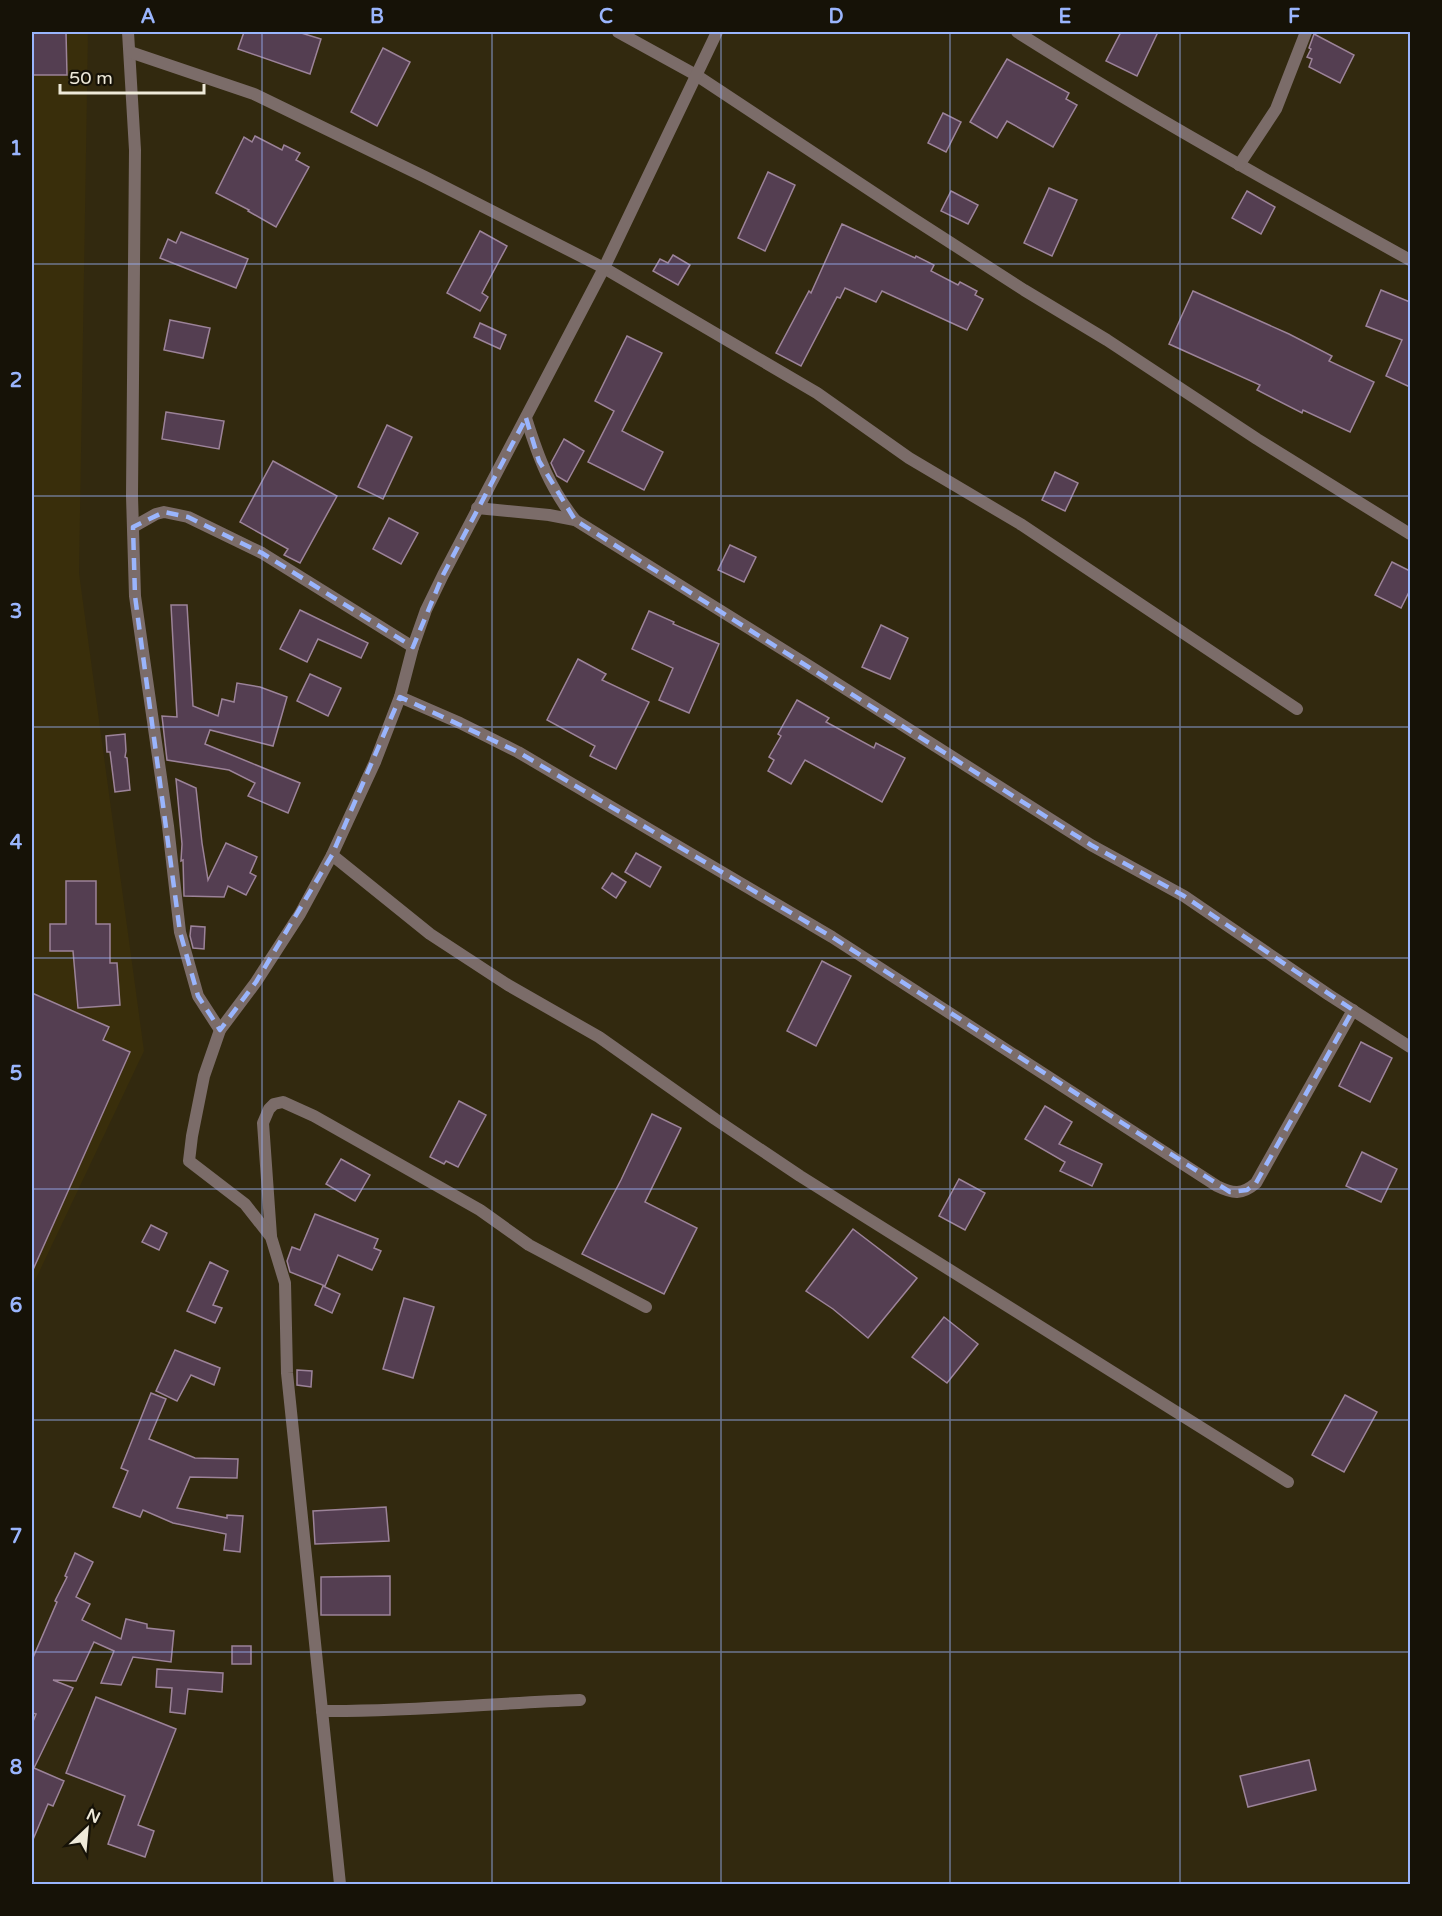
<svg xmlns="http://www.w3.org/2000/svg" width="1442" height="1916" font-family="'Varela Round',sans-serif">
  <style>
    .built { fill: #392e0b }
    .building { fill: #543e51; stroke: #9c8399; stroke-width: 1.5 }
    .lines { fill: none; stroke-linecap: round; stroke-linejoin: round }
    .street { stroke: #7b6c69; stroke-width: 12 }
    .marked { fill: none; stroke: #9ab5fd; stroke-width: 4.5; stroke-dasharray: 12 8; stroke-linejoin: round }
    .grid { fill: none; stroke: #9ab5fd; stroke-width: 1.5; stroke-opacity: 0.55 }
    .neatline { fill: none; stroke: #9ab5fd; stroke-width: 2 }
    .grid-label { font-size: 20px; text-anchor: middle; font-weight: bold; fill: #9ab5fd }
  </style>
  <rect width="100%" height="100%" fill="#32290f"/>
  <path class="built" d="M32,32H88L79,573L144,1051L32,1287Z"/>
  <g class="building">
    <path d="M32,32H66L67,75H32Z"/>
    <path d="M244,32H298L321,39L310,74L238,49Z"/>
    <path d="M1121,32H1158L1137,76L1106,61Z"/>
    <path d="M1314,34L1354,55L1340,83L1309,67L1312,59L1307,57L1311,49L1309,48Z"/>
    <path d="M383,48L410,62L377,126L351,112Z"/>
    <path d="M1007,59L1069,93L1066,99L1077,105L1053,147L1007,121L997,138L970,122Z"/>
    <path d="M943,113L961,122L946,152L928,143Z"/>
    <path d="M255,136L282,150L284,145L300,153L296,160L309,167L276,227L248,211L249,210L216,193L244,137L252,142Z"/>
    <path d="M768,172L795,185L765,251L738,238Z"/>
    <path d="M1049,188L1077,200L1052,256L1024,243Z"/>
    <path d="M951,191L978,205L968,224L941,211Z"/>
    <path d="M1247,191L1275,207L1261,234L1232,218Z"/>
    <path d="M842,224L915,258L916,256L934,265L931,271L958,285L960,282L977,291L975,295L983,299L967,330L882,291L876,302L845,288L840,298L837,297L801,366L776,353L809,291L811,293Z"/>
    <path d="M480,231L507,246L482,293L488,297L480,311L447,293Z"/>
    <path d="M181,232L248,259L236,288L160,258L168,239L176,243Z"/>
    <path d="M673,255L690,265L678,285L653,271L660,259L668,263Z"/>
    <path d="M1381,290L1410,302V387L1386,376L1402,340L1366,326Z"/>
    <path d="M1193,291L1289,334L1332,356L1329,361L1374,382L1350,432L1303,410L1302,413L1257,390L1260,385L1169,344Z"/>
    <path d="M170,320L210,328L203,358L164,350Z"/>
    <path d="M480,323L506,335L500,349L474,337Z"/>
    <path d="M627,336L662,353L622,431L663,452L644,490L588,462L614,411L595,401Z"/>
    <path d="M166,412L224,421L219,449L162,439Z"/>
    <path d="M387,425L412,437L383,499L358,487Z"/>
    <path d="M564,439L584,451L567,482L557,476L551,463Z"/>
    <path d="M273,461L337,496L300,563L284,555L288,549L240,522Z"/>
    <path d="M1055,472L1078,483L1065,511L1042,500Z"/>
    <path d="M389,518L418,533L401,564L373,549Z"/>
    <path d="M730,545L756,557L744,582L718,570Z"/>
    <path d="M1392,562L1410,571V590L1401,608L1375,595Z"/>
    <path d="M171,605H187L193,706L218,716L222,699L234,702L237,683L260,687L287,697L273,746L210,730L205,744L300,783L288,813L248,796L255,783L229,770L167,760L162,716L177,717Z"/>
    <path d="M300,610L368,643L361,658L318,639L307,662L280,649Z"/>
    <path d="M649,611L674,622L673,624L719,644L689,713L659,700L673,668L632,649Z"/>
    <path d="M881,625L908,638L890,679L862,667Z"/>
    <path d="M578,659L606,674L602,680L649,702L616,769L590,756L595,746L547,720Z"/>
    <path d="M310,674L341,688L328,716L297,701Z"/>
    <path d="M797,700L829,718L826,722L874,748L876,743L905,758L882,802L805,760L791,784L768,771L774,760L769,757L781,736L778,734Z"/>
    <path d="M125,734L126,751L125,757L127,758L130,790L115,792L110,752H107L106,736Z"/>
    <path d="M176,779L196,788L202,843L208,880L226,843L257,857L250,873L256,876L246,895L228,886L224,897L184,896L183,860L181,861L182,844Z"/>
    <path d="M636,853L661,867L650,887L625,872Z"/>
    <path d="M612,873L626,882L616,898L602,888Z"/>
    <path d="M66,881H96V924H110V963H117L120,1005L78,1008L73,951H50V924H66Z"/>
    <path d="M191,926L205,927L204,949L193,948L190,936Z"/>
    <path d="M822,961L851,976L816,1046L787,1031Z"/>
    <path d="M32,993L109,1027L103,1040L130,1052L32,1272Z"/>
    <path d="M1361,1042L1392,1058L1370,1102L1339,1086Z"/>
    <path d="M459,1101L486,1115L458,1167L446,1161L444,1164L430,1157Z"/>
    <path d="M1045,1106L1072,1122L1059,1144L1102,1164L1092,1186L1060,1171L1065,1162L1025,1139Z"/>
    <path d="M652,1114L681,1128L645,1202L697,1228L664,1294L582,1254L621,1180Z"/>
    <path d="M1362,1152L1397,1169L1381,1202L1346,1186Z"/>
    <path d="M341,1159L370,1175L355,1201L326,1184Z"/>
    <path d="M959,1179L985,1193L965,1230L939,1216Z"/>
    <path d="M315,1214L378,1239L374,1248L381,1251L372,1270L338,1255L325,1286L290,1272L287,1261L292,1247L300,1250Z"/>
    <path d="M151,1225L167,1233L159,1250L142,1242Z"/>
    <path d="M853,1229L917,1278L868,1338L833,1309L806,1291Z"/>
    <path d="M210,1262L228,1271L213,1305L222,1308L215,1323L187,1311Z"/>
    <path d="M323,1286L340,1294L332,1313L315,1305Z"/>
    <path d="M404,1298L434,1307L413,1378L383,1369Z"/>
    <path d="M944,1317L978,1344L947,1383L912,1357Z"/>
    <path d="M175,1350L220,1368L214,1385L191,1375L177,1401L156,1391Z"/>
    <path d="M297,1370L312,1371L311,1387L297,1385Z"/>
    <path d="M151,1393L166,1399L149,1439L195,1458L238,1459L237,1478L190,1477L177,1508L227,1518V1515L243,1516L240,1552L224,1550L226,1534L173,1523L143,1510L140,1517L113,1507L128,1471L121,1468Z"/>
    <path d="M1345,1395L1377,1412L1344,1472L1312,1455Z"/>
    <path d="M386,1507L389,1541L315,1544L313,1511Z"/>
    <path d="M75,1553L93,1562L76,1597L90,1604L82,1620L121,1639L126,1619L147,1624V1628L174,1631L171,1662L133,1657L121,1685L101,1683L114,1651L94,1642L76,1681L53,1680L73,1688L34,1768L64,1781L53,1806L48,1804L32,1842V1724L36,1714L32,1713V1660L57,1602L55,1601L67,1577L65,1576Z"/>
    <path d="M390,1576V1615H321V1577Z"/>
    <rect x="232" y="1646" width="19" height="18"/>
    <path d="M157,1669L223,1673L222,1692L188,1689L185,1714L170,1712L172,1688L156,1687Z"/>
    <path d="M96,1697L176,1729L138,1825L154,1831L145,1857L108,1844L125,1796L66,1773Z"/>
    <path d="M1309,1760L1316,1790L1248,1807L1240,1776Z"/>
  </g>
  <g class="lines">
    <g class="street">
      <path d="M128,32L135,150L132,496L135,596L168,826L180,932L198,996L220,1030"/>
      <path d="M618,32L696,75L906,214L1024,290L1107,340L1257,439L1410,534"/>
      <path d="M1017,32C1145,113 1278,187 1410,260"/>
      <path d="M130,52L254,94L425,177L604,268L817,393L909,458L1022,525L1297,709"/>
      <path d="M1239,165L1276,109L1306,32"/>
      <path d="M526,418C539,459 549,486 575,520"/>
      <path d="M477,508L549,515L575,520L811,667L1091,845L1184,896L1329,995L1410,1047"/>
      <path d="M133,527L156,514L164,512L188,517L262,553L413,647L426,610L443,575L604,268L717,32"/>
      <path d="M400,697L460,723L518,752L832,937L1217,1186C1233,1194 1242,1195 1256,1183L1353,1010"/>
      <path d="M332,855L430,934L508,985L599,1037L715,1119L800,1176L1288,1482"/>
      <path d="M271,1236L263,1123L269,1109L274,1104L283,1102L314,1116L480,1210L529,1245L646,1307"/>
      <path d="M322,1711C408,1712 494,1703 580,1700"/>
      <path d="M340,1884L287,1373L285,1283L271,1237L245,1204L189,1161L192,1136L204,1076L220,1030L256,982L300,914L332,855L375,762L400,697L413,647"/>
    </g>
  </g>
  <path class="marked" d="M526,418L539,461L575,520L1091,845L1184,896L1353,1010L1256,1183L1247,1190L1230,1192L832,937L518,752L400,697L332,855L256,982L220,1030L198,996L180,932L135,596L133,527L164,512L188,517L262,553L413,647L443,575Z"/>
  <path class="grid" d="M262,32V1884M492,32V1884M721,32V1884M950,32V1884M1180,32V1884M32,264H1410M32,496H1410M32,727H1410M32,958H1410M32,1189H1410M32,1420H1410M32,1652H1410"/>
  <rect width="1442" height="1916" fill="none" stroke="#161207" stroke-width="66"/>
  <g transform="translate(87 1829) rotate(26)" stroke="#161207" stroke-width="4.5" paint-order="stroke">
  <path d="M0-4.5L10 22L0 15L-10 22Z" fill="#eee9d9"/>
  <text y="-9" font-size="16" font-weight="bold" text-anchor="middle" fill="#eee9d9">N</text>
  </g>
  <path d="M60 84v9h144v-9" fill="none" stroke="#eee9d9" stroke-width="3"/>
  <text x="69" y="84" font-size="18" fill="#eee9d9" stroke="#161207" stroke-width="4.5" paint-order="stroke">50 m</text>
  <rect x="33" y="33" width="1376" height="1850" class="neatline"/>
  <g class="grid-label">
    <text x="148" y="23">A</text>
    <text x="377" y="23">B</text>
    <text x="606" y="23">C</text>
    <text x="836" y="23">D</text>
    <text x="1065" y="23">E</text>
    <text x="1294" y="23">F</text>
    <text x="16" y="155">1</text>
    <text x="16" y="387">2</text>
    <text x="16" y="618">3</text>
    <text x="16" y="849">4</text>
    <text x="16" y="1080">5</text>
    <text x="16" y="1312">6</text>
    <text x="16" y="1543">7</text>
    <text x="16" y="1774">8</text>
  </g>
</svg>
